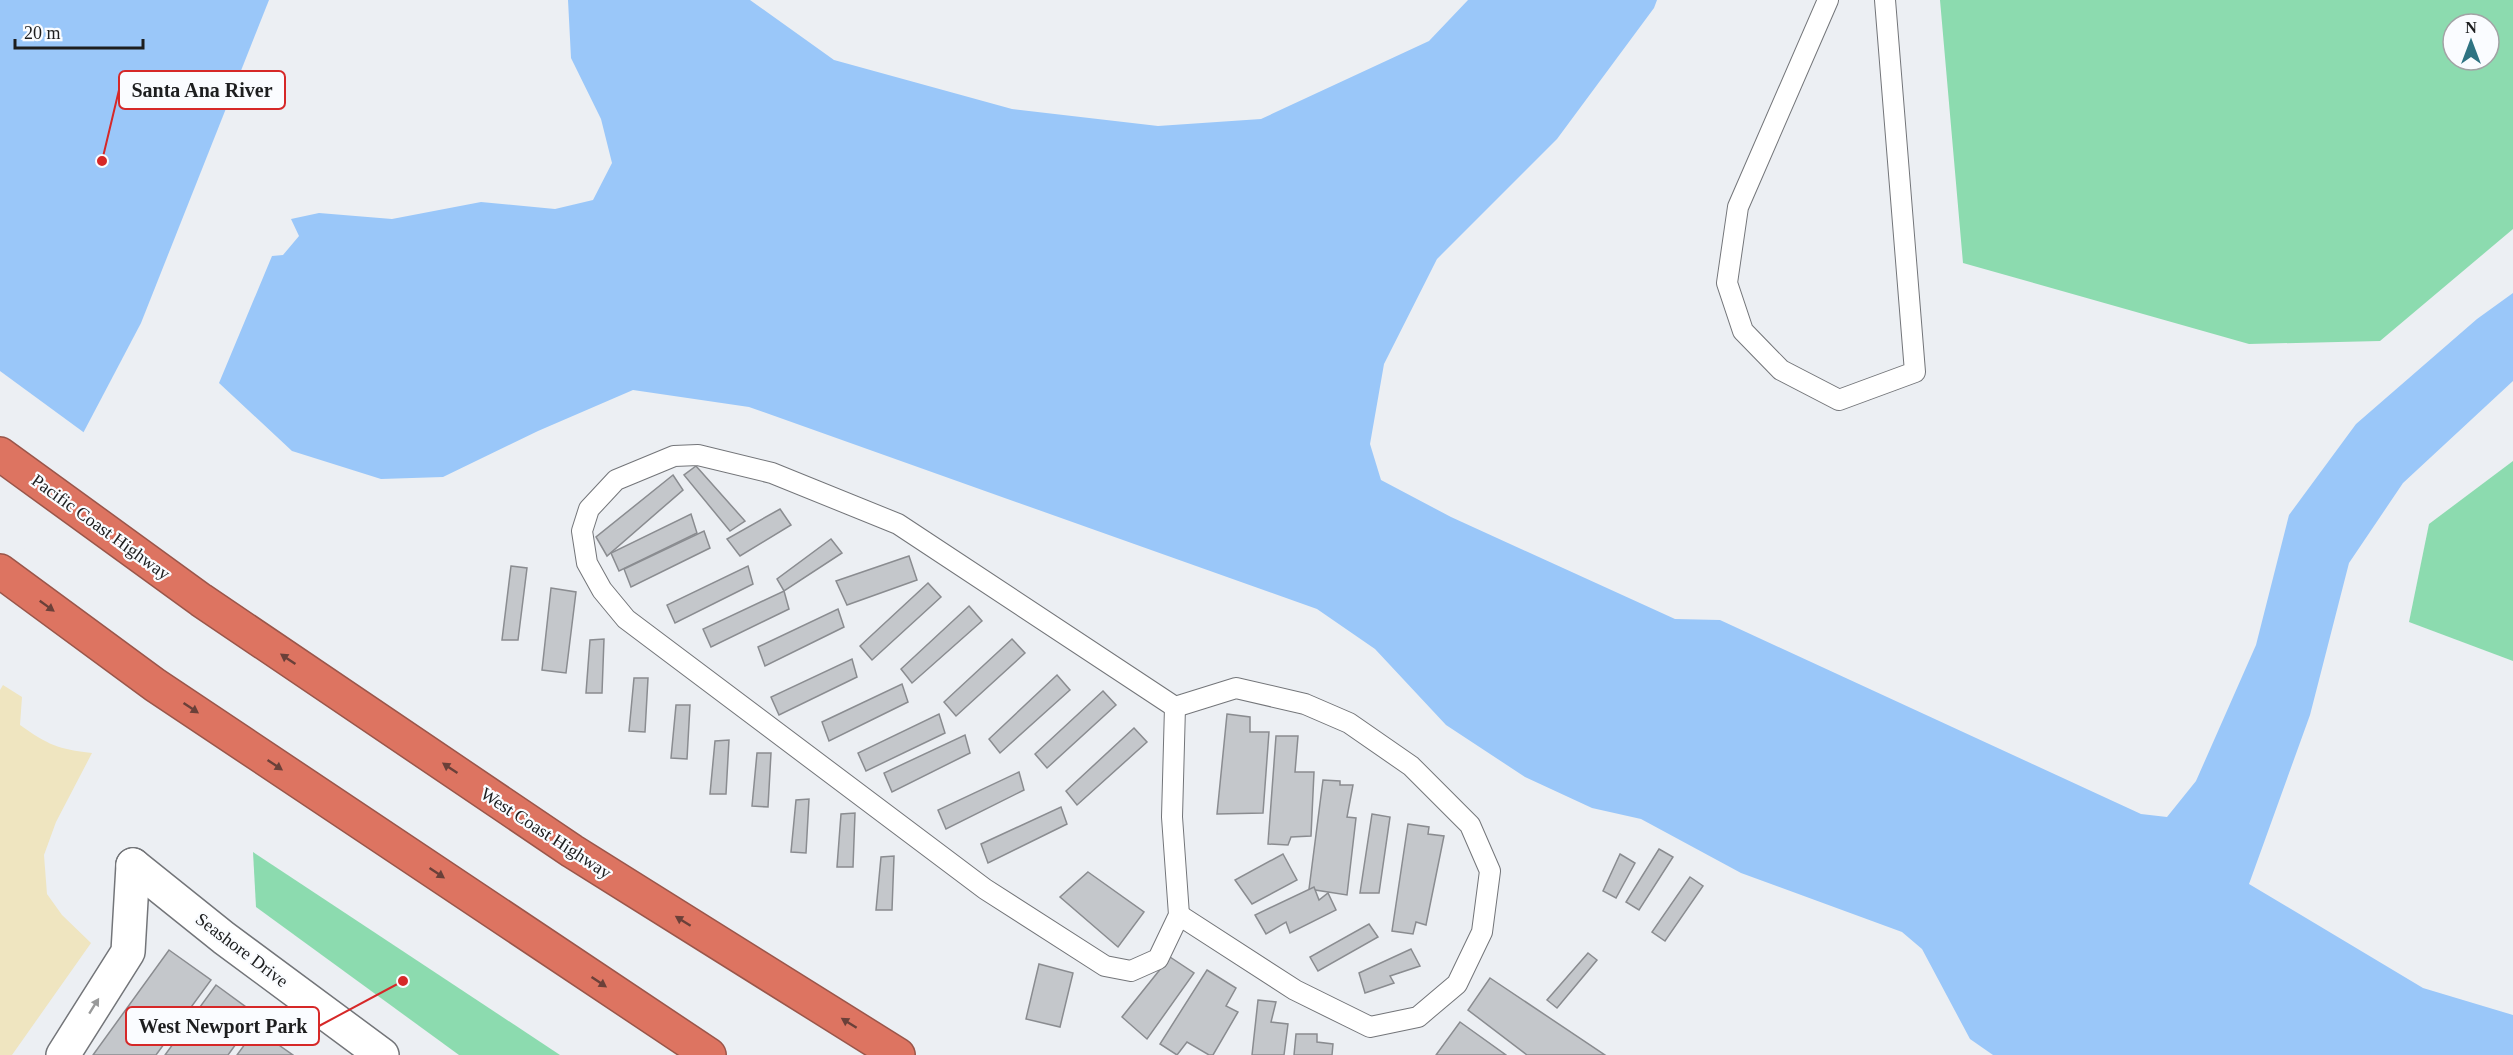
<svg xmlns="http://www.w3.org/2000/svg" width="2513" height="1055" font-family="Georgia,serif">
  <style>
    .green { fill: #8cdbaf; fill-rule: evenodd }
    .sand { fill: #efe5c0 }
    .water { fill: #9ac7f9 }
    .pier { fill: #eceff3 }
    .building { fill: #c4c7cb; stroke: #8a8c90; stroke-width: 1.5 }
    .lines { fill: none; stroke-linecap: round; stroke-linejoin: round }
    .lane-casing { stroke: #737579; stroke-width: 22 }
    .street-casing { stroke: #737579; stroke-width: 36 }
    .highway-casing { stroke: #9a564a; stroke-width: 36 }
    .lane { stroke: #fff; stroke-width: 20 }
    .street { stroke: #fff; stroke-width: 33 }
    .highway { stroke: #dd7461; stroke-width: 33 }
    .oneway { fill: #6a4039 }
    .oneway2 { fill: #999a9a }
    .labels { text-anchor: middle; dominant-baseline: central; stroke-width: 4.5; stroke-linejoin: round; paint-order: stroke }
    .street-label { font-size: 18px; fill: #1d1e1f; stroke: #fafcff }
    .leader { fill: none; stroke: #d62828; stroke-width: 2 }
    .callout-dot { fill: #d62828; stroke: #fafcff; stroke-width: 2 }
    .callout { fill: #fafcff; stroke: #d62828; stroke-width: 2 }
    .callout-label { font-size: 20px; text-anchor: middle; font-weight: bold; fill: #1d1e1f }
  </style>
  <rect width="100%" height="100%" fill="#eceff3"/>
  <g class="green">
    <path d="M1940,0H2513V229L2380,341L2249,344L1963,263ZM2453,24H2489V60H2453Z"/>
    <path d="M2513,461V661L2409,622L2429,524Z"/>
    <path d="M253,852L560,1055H459L256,907Z"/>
  </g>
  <path class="sand" d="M3,685L22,697L20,725C48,745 58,749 92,753L56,822L44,855L47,894L62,915L91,943L12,1055H0V690Z"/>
  <g class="water">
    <path d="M0,0H269L141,323L0,591Z"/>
    <path d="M568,0H750L834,60L1012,109L1158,126L1261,119L1429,41L1468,0H1657L1654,8L1557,139L1437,259L1384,364L1370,444L1381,480L1451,517L1675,619L1720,620L2141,814L2167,817L2196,781L2256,645L2289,515L2356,424L2477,319L2513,293V381L2403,483L2349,563L2310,715L2249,884L2423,988L2513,1015V1055H1993L1970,1039L1922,949L1902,932L1741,873L1641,819L1592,808L1525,777L1446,725L1375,649L1317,609L749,407L633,390L538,431L443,477L381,479L292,451L219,383L272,256L283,255L299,236L291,219L319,213L392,219L481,202L555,209L593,200L612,163L601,119L571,58Z"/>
  </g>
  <path class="pier" d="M0,371L86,434L0,594Z"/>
  <g class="building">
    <path d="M696,466L745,521L730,531L684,475Z"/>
    <path d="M673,475L683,490L607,556L596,537Z"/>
    <path d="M780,509L791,525L740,556L727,539Z"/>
    <path d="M691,514L697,533L619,571L611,553Z"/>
    <path d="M704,531L710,548L631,587L624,569Z"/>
    <path d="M831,539L842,553L784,591L777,579Z"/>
    <path d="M909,556L917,580L847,605L836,581Z"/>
    <path d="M511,566L527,568L518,640H502Z"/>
    <path d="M748,566L753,584L675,623L667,605Z"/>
    <path d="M928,583L941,597L872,660L860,646Z"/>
    <path d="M551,588L576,592L566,673L542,670Z"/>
    <path d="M784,591L789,609L711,647L703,629Z"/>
    <path d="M969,606L982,621L912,683L901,669Z"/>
    <path d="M838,609L844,627L765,666L758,647Z"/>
    <path d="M604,639L602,693H586L590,640Z"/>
    <path d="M1012,639L1025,653L956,716L944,702Z"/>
    <path d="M852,659L857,677L779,715L771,697Z"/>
    <path d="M1057,675L1070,690L1000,753L989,739Z"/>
    <path d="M634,678H648L645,732L629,731Z"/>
    <path d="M902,684L908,702L829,741L822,722Z"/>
    <path d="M1103,691L1116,705L1047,768L1035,754Z"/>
    <path d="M676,705H690L687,759L671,758Z"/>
    <path d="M939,714L945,733L866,771L858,753Z"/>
    <path d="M1227,714L1250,717V732H1269L1263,813L1217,814Z"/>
    <path d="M1134,728L1147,742L1077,805L1066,791Z"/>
    <path d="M965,735L970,753L892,792L884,773Z"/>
    <path d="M1276,736H1298L1295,772H1314L1311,836L1291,837L1288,845L1268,844Z"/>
    <path d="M729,740L726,794H710L715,741Z"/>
    <path d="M757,753H771L768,807L752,806Z"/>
    <path d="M1019,772L1024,790L946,829L938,810Z"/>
    <path d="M1323,780L1340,781V785H1353L1347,817L1356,818L1347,895L1309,889Z"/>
    <path d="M809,799L806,853L791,852L796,800Z"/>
    <path d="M1061,807L1067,824L988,863L981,844Z"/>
    <path d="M855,813L853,867H837L841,814Z"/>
    <path d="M1372,814L1390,817L1379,893H1360Z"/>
    <path d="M1408,824L1429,827L1428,834L1444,836L1426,925L1416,922L1413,934L1392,931Z"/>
    <path d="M1659,849L1673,857L1639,910L1626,902Z"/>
    <path d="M1283,854L1297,880L1252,904L1235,880Z"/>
    <path d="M1620,854L1635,863L1616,898L1603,891Z"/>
    <path d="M894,856L892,910H876L881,857Z"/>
    <path d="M1088,872L1144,912L1118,947L1060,897Z"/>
    <path d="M1690,877L1703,886L1665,941L1652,932Z"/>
    <path d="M1314,887L1319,900L1328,893L1336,910L1290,933L1286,922L1266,934L1255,915Z"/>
    <path d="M1369,924L1378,937L1318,971L1310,957Z"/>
    <path d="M1411,949L1420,966L1390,976L1394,983L1365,993L1359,973Z"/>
    <path d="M169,950L211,980L156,1055H93Z"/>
    <path d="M1588,953L1597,960L1557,1008L1547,1000Z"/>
    <path d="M1170,957L1194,973L1147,1039L1122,1017Z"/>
    <path d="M1039,964L1073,973L1060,1027L1026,1019Z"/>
    <path d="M1207,970L1236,988L1226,1006L1238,1012L1213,1055H1209L1187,1042L1177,1055L1160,1044Z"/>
    <path d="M1490,978L1605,1055H1527L1468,1010Z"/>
    <path d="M216,985L257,1015L228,1055H165Z"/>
    <path d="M1258,1000L1276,1002L1271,1022L1288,1024L1284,1055H1252Z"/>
    <path d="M1460,1022L1506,1055H1436Z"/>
    <path d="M256,1029L293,1055H237Z"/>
    <path d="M1296,1034H1317V1042L1333,1044L1332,1055H1294Z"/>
  </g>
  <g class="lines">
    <defs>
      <g id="lane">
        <path d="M1828,0L1738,207L1727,283L1743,331L1781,370L1839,400L1915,372L1885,0"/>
        <path d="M698,455L772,473L898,524L1175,707L1172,817L1179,915L1158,959L1131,971L1105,966L985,889L626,619L602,590L587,563L582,531L589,509L616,480L674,456Z"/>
        <path d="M1175,707L1236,688L1305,704L1349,723L1411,766L1470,825L1490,871L1482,932L1457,984L1418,1017L1370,1027L1295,990L1179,915"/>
      </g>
      <g id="street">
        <path d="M133,865L224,938L382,1055"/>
        <path d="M63,1055L128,952L133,865"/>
      </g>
      <g id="highway">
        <path d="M0,454L201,600L572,851L898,1055"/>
        <path d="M0,571L155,685L709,1055"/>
      </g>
    </defs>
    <use href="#lane" class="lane-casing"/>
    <use href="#street" class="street-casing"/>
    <use href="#highway" class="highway-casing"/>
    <use href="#lane" class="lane"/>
    <use href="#street" class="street"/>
    <use href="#highway" class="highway"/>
  </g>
  <defs><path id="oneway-solid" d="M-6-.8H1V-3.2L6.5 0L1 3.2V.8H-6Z" transform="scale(1.5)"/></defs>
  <g class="oneway">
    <use href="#oneway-solid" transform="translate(47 606) rotate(36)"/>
    <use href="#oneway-solid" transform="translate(288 659) rotate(-146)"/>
    <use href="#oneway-solid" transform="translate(191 708) rotate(34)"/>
    <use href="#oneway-solid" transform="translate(275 765) rotate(34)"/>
    <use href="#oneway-solid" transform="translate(450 768) rotate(-146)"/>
    <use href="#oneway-solid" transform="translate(437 873) rotate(34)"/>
    <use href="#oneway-solid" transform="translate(683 921) rotate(-148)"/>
    <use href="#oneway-solid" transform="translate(599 982) rotate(34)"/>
    <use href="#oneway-solid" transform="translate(849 1023) rotate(-148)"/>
  </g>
  <use class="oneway2" href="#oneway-solid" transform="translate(94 1006) rotate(-58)"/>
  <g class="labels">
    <g class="street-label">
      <text transform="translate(101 527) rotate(36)">Pacific Coast Highway</text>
      <text transform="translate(546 833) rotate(33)">West Coast Highway</text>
      <text transform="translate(242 950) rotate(37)">Seashore Drive</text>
    </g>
  </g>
  <path class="leader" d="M102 161L119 90M403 981L319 1026"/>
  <g class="callout-dot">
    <circle cx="102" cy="161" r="6"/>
    <circle cx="403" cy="981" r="6"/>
  </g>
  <g class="callout">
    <rect x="119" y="71" width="166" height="38" rx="6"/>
    <rect x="126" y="1007" width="193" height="38" rx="6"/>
  </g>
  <g class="callout-label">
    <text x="202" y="97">Santa Ana River</text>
    <text x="223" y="1033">West Newport Park</text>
  </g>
  <g transform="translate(2471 42)"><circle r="28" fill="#fafcff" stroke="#a2a3a5" stroke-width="1.5"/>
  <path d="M0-4.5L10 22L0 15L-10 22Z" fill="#2e7382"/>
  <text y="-9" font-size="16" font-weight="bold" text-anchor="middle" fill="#1d1e1f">N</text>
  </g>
  <path d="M15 39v9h128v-9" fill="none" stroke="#1d1e1f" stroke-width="3"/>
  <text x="24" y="39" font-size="18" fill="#1d1e1f" stroke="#fafcff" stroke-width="4.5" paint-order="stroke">20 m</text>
</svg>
